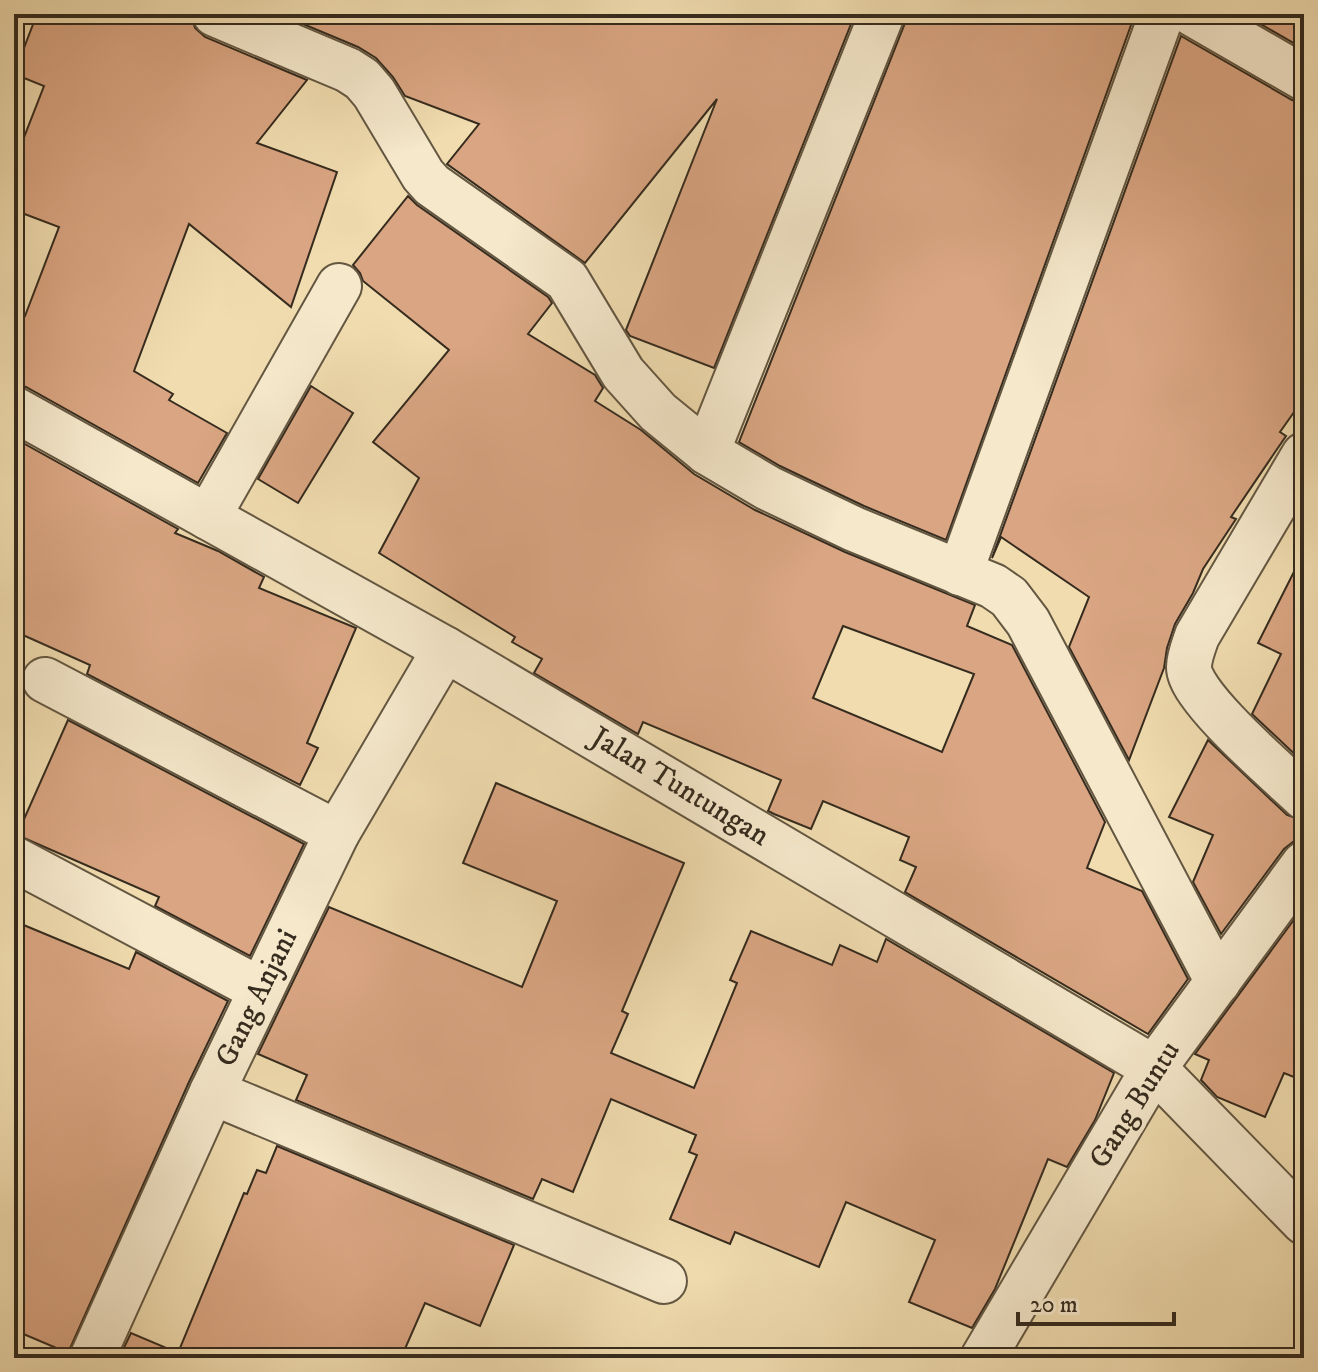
<svg xmlns="http://www.w3.org/2000/svg" width="1318" height="1372" font-family="'IM FELL DW Pica',serif">
  <style>
    .building { fill: #d9a582; stroke: #352b1e; stroke-width: 2; fill-rule: evenodd }
    .lines { fill: none; stroke-linecap: round; stroke-linejoin: round }
    .minor-casing { stroke: #645742; stroke-width: 48 }
    .minor { stroke: #f5e8cb; stroke-width: 44 }
    .labels { text-anchor: middle; dominant-baseline: central; stroke-width: 8; stroke-linejoin: round; paint-order: stroke }
    .street-label { font-size: 30px; fill: #352b1e; stroke: #f5e8cb }
  </style>
  <rect width="100%" height="100%" fill="#f0dcaf"/>
  <filter id="stains"><feTurbulence type="fractalNoise" baseFrequency=".0025" numOctaves="4"/><feColorMatrix values="0 0 0 0 .2 0 0 0 0 .09 0 0 0 0 .02 0 0 0 .5 -.17"/></filter>
  <radialGradient id="worn" r=".72"><stop offset=".6" stop-color="#630" stop-opacity="0"/><stop offset="1" stop-color="#630" stop-opacity=".3"/></radialGradient>
  <g class="building">
    <path d="M37,14H191L195,28L205,37L307,80L257,143L337,172L291,307L189,224L134,371L173,394L169,400L227,433L198,483L26,387L14,384V311L25,316L59,227L14,210V163L44,86L14,74Z"/>
    <path d="M279,14H855L714,368L630,336L626,330L717,99L585,263L447,164L479,124L405,96L393,77L376,58L358,47Z"/>
    <path d="M906,14H1135L946,540L864,506L780,466L739,442L905,23Z"/>
    <path d="M1243,14H1287L1304,23V49Z"/>
    <path d="M1181,36L1292,100L1304,103V398L1280,432L1286,436L1231,517L1236,519L1203,569L1193,593L1175,624L1167,648L1164,668L1129,760L1069,647L1089,597L1001,537L992,558Z"/>
    <path d="M408,196L417,205L548,297L552,303L528,334L595,375L603,388L595,401L641,430L694,474L755,510L845,552L975,605L967,626L1012,645L1105,822L1087,868L1142,891L1188,979L1148,1034L905,892L916,867L900,860L909,837L823,801L811,829L774,814L768,811L781,780L643,722L638,734L534,673L542,659L512,642L515,637L379,553L419,478L373,442L449,350L363,281L360,273L353,265ZM843,626L974,674L942,752L813,698Z"/>
    <path d="M311,386L353,413L298,503L258,479Z"/>
    <path d="M14,438L178,529L175,533L218,551L264,577L259,588L356,628L307,743L318,748L300,785L87,674L90,665L14,631Z"/>
    <path d="M1304,552V763L1252,714L1281,654L1258,643Z"/>
    <path d="M68,720L304,844L250,956L155,906L159,897L17,835Z"/>
    <path d="M1208,740L1287,815L1304,821V839L1293,842L1284,849L1221,934L1193,882L1213,835L1169,817Z"/>
    <path d="M496,783L684,863L622,1011L628,1014L611,1053L694,1088L737,983L730,980L751,931L832,965L840,945L877,962L886,939L1114,1073L1095,1120L1067,1167L1048,1159L995,1289L972,1328L909,1302L935,1240L846,1202L819,1267L735,1232L730,1244L670,1219L697,1155L689,1152L696,1135L611,1099L573,1192L542,1179L533,1199L296,1100L307,1075L258,1054L329,907L522,987L557,901L463,863Z"/>
    <path d="M1304,906V1081L1284,1073L1265,1117L1217,1097L1201,1080L1209,1060L1195,1054Z"/>
    <path d="M14,921L129,969L136,952L228,1001L189,1082L68,1353L14,1330Z"/>
    <path d="M277,1146L514,1245L480,1326L425,1303L401,1358H119L131,1333L178,1353L244,1193L247,1194L257,1170L266,1173Z"/>
  </g>
  <g class="lines">
    <defs>
      <g id="minor">
        <path d="M215,14L348,70L362,79L374,93L423,175L432,185L567,280L623,373L658,412L707,452L768,488L854,529L993,586L1009,597L1028,622L1218,982"/>
        <path d="M1193,14L1304,78"/>
        <path d="M14,409L445,649L1154,1068L1304,1222"/>
        <path d="M707,452L882,14"/>
        <path d="M1304,455L1197,636C1194,645 1189,657 1189,667C1188,696 1281,775 1304,797"/>
        <path d="M208,517L339,286"/>
        <path d="M960,573L1162,14"/>
        <path d="M45,680L337,833"/>
        <path d="M14,859L261,990"/>
        <path d="M212,1092L664,1281"/>
        <path d="M92,1358L212,1092L337,833L445,649"/>
        <path d="M983,1358L1154,1068L1304,864"/>
      </g>
    </defs>
    <use href="#minor" class="minor-casing"/>
    <use href="#minor" class="minor"/>
  </g>
  <g class="labels">
    <g class="street-label">
      <text transform="translate(680 787) rotate(31)">Jalan Tuntungan</text>
      <text transform="translate(257 998) rotate(-64)">Gang Anjani</text>
      <text transform="translate(1135 1105) rotate(-58)">Gang Buntu</text>
    </g>
  </g>
  <rect width="1318" height="1372" fill="none" stroke="#f0dcaf" stroke-width="48"/>
  <rect x="16" y="16" width="1286" height="1340" fill="none" stroke="#352b1e" stroke-width="4"/>
  <rect x="24" y="24" width="1270" height="1324" fill="none" stroke="#352b1e" stroke-width="2"/>
  <path d="M1018 1312v12h156v-12" fill="none" stroke="#352b1e" stroke-width="4"/>
  <text x="1030" y="1312" font-size="24" fill="#352b1e" stroke="#f5e8cb" stroke-width="6" paint-order="stroke">20 m</text>
  <rect width="100%" height="100%" filter="url(#stains)"/>
  <rect width="100%" height="100%" fill="url(#worn)"/>
</svg>
